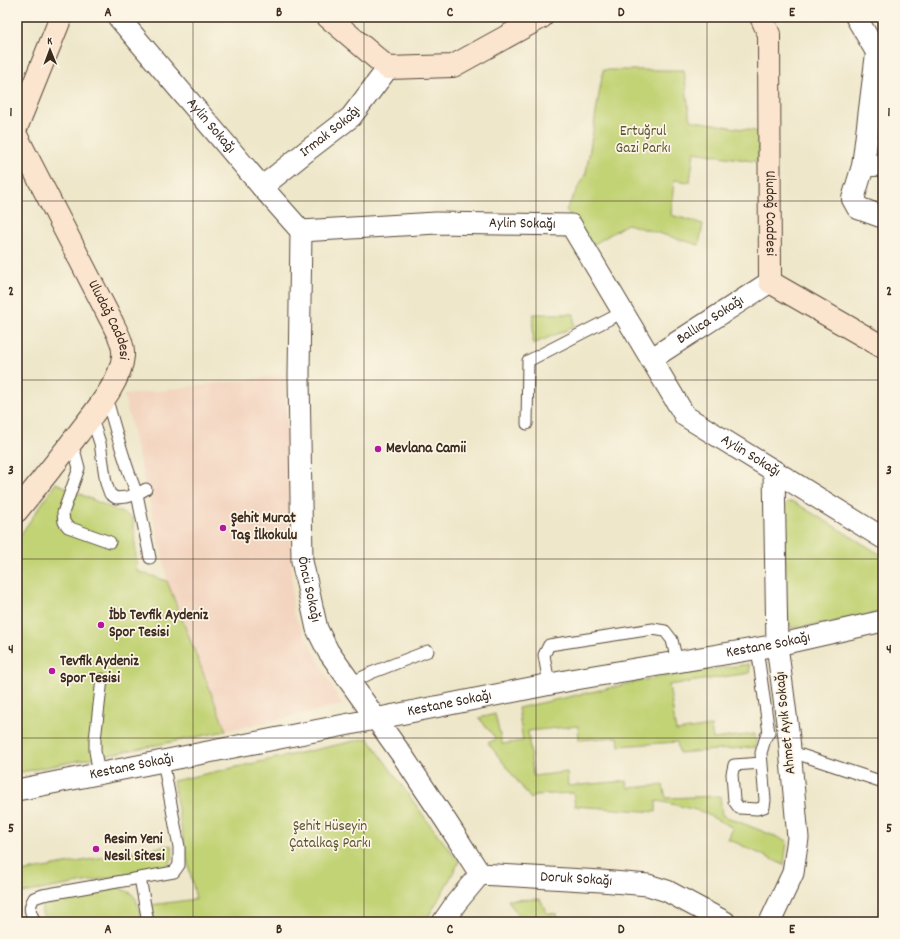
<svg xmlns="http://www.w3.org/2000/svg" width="900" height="939" font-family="Dekko,sans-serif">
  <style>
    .built { fill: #f3d4bf }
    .green { fill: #c2d376; stroke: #7e7e4a }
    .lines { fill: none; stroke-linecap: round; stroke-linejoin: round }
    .service-casing { stroke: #564638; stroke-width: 13 }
    .minor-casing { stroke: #564638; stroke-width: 23 }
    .tertiary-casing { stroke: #564638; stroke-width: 24 }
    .secondary-casing { stroke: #564638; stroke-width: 24 }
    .service { stroke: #fff; stroke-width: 11 }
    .minor { stroke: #fff; stroke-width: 21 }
    .tertiary { stroke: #fff; stroke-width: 22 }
    .secondary { stroke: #fbe5cf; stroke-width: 22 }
    .grid { fill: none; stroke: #3b2a1e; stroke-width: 1; stroke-opacity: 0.55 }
    .poi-dot { fill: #b5179e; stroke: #fcf5e5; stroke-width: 1.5 }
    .labels { text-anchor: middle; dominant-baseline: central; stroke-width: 3.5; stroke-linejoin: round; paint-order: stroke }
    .street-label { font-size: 15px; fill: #3b2a1e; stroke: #fcf5e5 }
    .park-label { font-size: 15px; fill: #5d5434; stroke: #fcf5e5 }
    .poi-label { font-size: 15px; font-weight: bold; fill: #3b2a1e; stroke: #fcf5e5; text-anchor: start }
    .neatline { fill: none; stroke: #3b2a1e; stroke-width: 1.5 }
    .grid-label { font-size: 13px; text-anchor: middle; font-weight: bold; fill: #3b2a1e }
  </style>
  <rect width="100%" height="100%" fill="#fcf5e5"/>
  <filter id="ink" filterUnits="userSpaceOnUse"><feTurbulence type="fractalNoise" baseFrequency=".025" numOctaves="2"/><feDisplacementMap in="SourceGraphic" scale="8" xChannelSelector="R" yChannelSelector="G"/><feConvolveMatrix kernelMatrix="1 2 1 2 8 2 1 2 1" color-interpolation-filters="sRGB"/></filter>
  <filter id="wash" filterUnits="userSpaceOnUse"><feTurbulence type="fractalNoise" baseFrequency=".012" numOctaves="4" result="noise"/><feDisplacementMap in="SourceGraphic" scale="16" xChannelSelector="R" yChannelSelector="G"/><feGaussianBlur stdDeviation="0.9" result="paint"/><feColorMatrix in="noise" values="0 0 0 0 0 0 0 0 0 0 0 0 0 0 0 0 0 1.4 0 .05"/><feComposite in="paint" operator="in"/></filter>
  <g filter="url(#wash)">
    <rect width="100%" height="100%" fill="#eee7ca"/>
    <path class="built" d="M285,375L293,613L342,705L226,731L167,581L165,567L124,395Z"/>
    <g class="green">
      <path d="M603,70H684L690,120L760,132L758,162L694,152L690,182L674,180L671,215L703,224L699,245L627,224L593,245L566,210L586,173Z"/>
      <path d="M533,314H574V327L533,344Z"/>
      <path d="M56,483L133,518L137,571L167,581L226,731L17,773V540Z"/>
      <path d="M788,502H794L883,556V612L828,623L791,628L787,616L784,506Z"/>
      <path d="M749,664L750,673L669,685L676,731L711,726L713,739L755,734L756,747L679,753L677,742L619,746L618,737L579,740L578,726L528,731L533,776L567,772L568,786L627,781L628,788L663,785L666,798L720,796L722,815L787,841L784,865L728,839L733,828L700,811L663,802L656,801V812L575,806L573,793L535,795L531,799L488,743L496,739L479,718L495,714L502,744L523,741L518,708L660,677Z"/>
      <path d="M368,738L428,822L459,862L437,902L425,922H154L151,905L196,899L186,854L173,781Z"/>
      <path d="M171,845C174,857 174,859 164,868L17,894V874L21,872Z"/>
      <path d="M117,887L131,893L136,899L140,912L138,922H48C39,913 40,906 48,897Z"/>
      <path d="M540,899L547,913L557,914V922H522L508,900Z"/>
    </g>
  </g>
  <g filter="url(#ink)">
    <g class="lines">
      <defs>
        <g id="service">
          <path d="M106,396C115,429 124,462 137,494L146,489"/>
          <path d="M91,416L100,443L106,483L110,494L116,498L127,497L137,494L150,558"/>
          <path d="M527,424L528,361L623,312"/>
          <path d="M69,446L75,453L79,468L63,513L64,522L68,527L110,542"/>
          <path d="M757,648L769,733L766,736L761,753L765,800L764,807L757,809L739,808L734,801L732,774L734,765L762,763"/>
          <path d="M351,683L371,673L428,651"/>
          <path d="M549,684L544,655L549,645L653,629L665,631L672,640L677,662"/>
          <path d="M789,751L883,782"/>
          <path d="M99,774L95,751V740L102,679"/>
          <path d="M140,878L148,922"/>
          <path d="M35,922C30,912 28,908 34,898L43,895L174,872L179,865V847L163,761"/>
        </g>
        <g id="minor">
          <path id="s1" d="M118,17L262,187L301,231L436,223L571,225L685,416L883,538"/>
          <path d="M856,17L877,53"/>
          <path d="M863,166L883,165"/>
          <path id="s2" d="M262,187L308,150L351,117L388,68"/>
          <path id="s3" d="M301,231L299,376L302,561L317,629L328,651L404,758L446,821L480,874"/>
          <path id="s4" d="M651,359L770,282"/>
          <path id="s5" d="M17,790L576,679L777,645L883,621"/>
          <path id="s6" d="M443,922L456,903L480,874L601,881L648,885L667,891L725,922"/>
          <path d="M770,922L793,873L798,838L789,738L777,645L774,471"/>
        </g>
        <path id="tertiary" d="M877,53L863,166L853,199L858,208L883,217"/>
        <g id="secondary">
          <path d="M328,17L388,68L453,66L542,17"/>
          <path id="s7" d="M761,17L769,34L770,282L883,347"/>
          <path d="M17,126L61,17"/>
          <path id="s8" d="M17,137L112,322C117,333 124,343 123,356C121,382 93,414 78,434C58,460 37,486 17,511"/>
        </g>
      </defs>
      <use href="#service" class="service-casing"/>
      <use href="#minor" class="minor-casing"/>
      <use href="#tertiary" class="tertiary-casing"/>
      <use href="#secondary" class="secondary-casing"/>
      <use href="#service" class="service"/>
      <use href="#minor" class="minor"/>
      <use href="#tertiary" class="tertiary"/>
      <use href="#secondary" class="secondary"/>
    </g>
  </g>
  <path class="grid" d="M193,17V922M364,17V922M536,17V922M707,17V922M17,201H883M17,380H883M17,559H883M17,738H883"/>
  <g class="poi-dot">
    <circle cx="378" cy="449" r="4"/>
    <circle cx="223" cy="528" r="4"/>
    <circle cx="101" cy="625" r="4"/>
    <circle cx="52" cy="671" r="4"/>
    <circle cx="96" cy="849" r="4"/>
  </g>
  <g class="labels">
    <g class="street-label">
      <text stroke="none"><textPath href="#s1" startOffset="143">Aylin Sokağı</textPath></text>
      <text stroke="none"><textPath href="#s2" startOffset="88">Irmak Sokağı</textPath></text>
      <text stroke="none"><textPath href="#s7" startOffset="198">Uludağ Caddesi</textPath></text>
      <text stroke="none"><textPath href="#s1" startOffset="503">Aylin Sokağı</textPath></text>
      <text stroke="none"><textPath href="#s4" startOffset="71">Ballıca Sokağı</textPath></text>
      <text stroke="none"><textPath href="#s8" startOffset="205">Uludağ Caddesi</textPath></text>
      <text stroke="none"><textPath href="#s1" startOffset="851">Aylin Sokağı</textPath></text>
      <text stroke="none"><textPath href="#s3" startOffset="359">Öncü Sokağı</textPath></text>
      <text stroke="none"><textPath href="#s5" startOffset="765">Kestane Sokağı</textPath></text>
      <text stroke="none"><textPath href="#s5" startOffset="441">Kestane Sokağı</textPath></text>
      <text transform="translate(786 723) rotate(-96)">Ahmet Ayık Sokağı</text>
      <text stroke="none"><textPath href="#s5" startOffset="117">Kestane Sokağı</textPath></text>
      <text stroke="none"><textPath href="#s6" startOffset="157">Doruk Sokağı</textPath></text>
    </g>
    <g class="park-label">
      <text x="643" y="132">Ertuğrul<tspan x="643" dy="17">Gazi Parkı</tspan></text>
      <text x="330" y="827">Şehit Hüseyin<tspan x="330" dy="17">Çatalkaş Parkı</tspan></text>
    </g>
    <g class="poi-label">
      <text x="386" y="449">Mevlana Camii</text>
      <text x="231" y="519">Şehit Murat<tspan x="231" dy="17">Taş İlkokulu</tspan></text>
      <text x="109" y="616">İbb Tevfik Aydeniz<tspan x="109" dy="17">Spor Tesisi</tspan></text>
      <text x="60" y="662">Tevfik Aydeniz<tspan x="60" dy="17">Spor Tesisi</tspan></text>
      <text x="104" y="840">Resim Yeni<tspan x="104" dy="17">Nesil Sitesi</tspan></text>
    </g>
  </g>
  <rect width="900" height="939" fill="none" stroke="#fcf5e5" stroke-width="44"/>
  <g transform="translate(50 50) rotate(359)" stroke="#fcf5e5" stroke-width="3" paint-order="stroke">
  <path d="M0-3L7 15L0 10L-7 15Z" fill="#3b2a1e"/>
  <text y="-6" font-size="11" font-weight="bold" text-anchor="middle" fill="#3b2a1e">K</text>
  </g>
  <rect x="22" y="22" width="856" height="895" class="neatline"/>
  <g class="grid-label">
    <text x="108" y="16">A</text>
    <text x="279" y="16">B</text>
    <text x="450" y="16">C</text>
    <text x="621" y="16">D</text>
    <text x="792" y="16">E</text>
    <text x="11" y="116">1</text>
    <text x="889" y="116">1</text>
    <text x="11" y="295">2</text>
    <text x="889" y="295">2</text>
    <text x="11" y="474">3</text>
    <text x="889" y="474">3</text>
    <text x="11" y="653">4</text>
    <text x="889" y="653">4</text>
    <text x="11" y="832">5</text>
    <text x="889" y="832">5</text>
    <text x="108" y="933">A</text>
    <text x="279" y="933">B</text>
    <text x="450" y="933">C</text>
    <text x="621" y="933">D</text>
    <text x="792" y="933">E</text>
  </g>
</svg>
